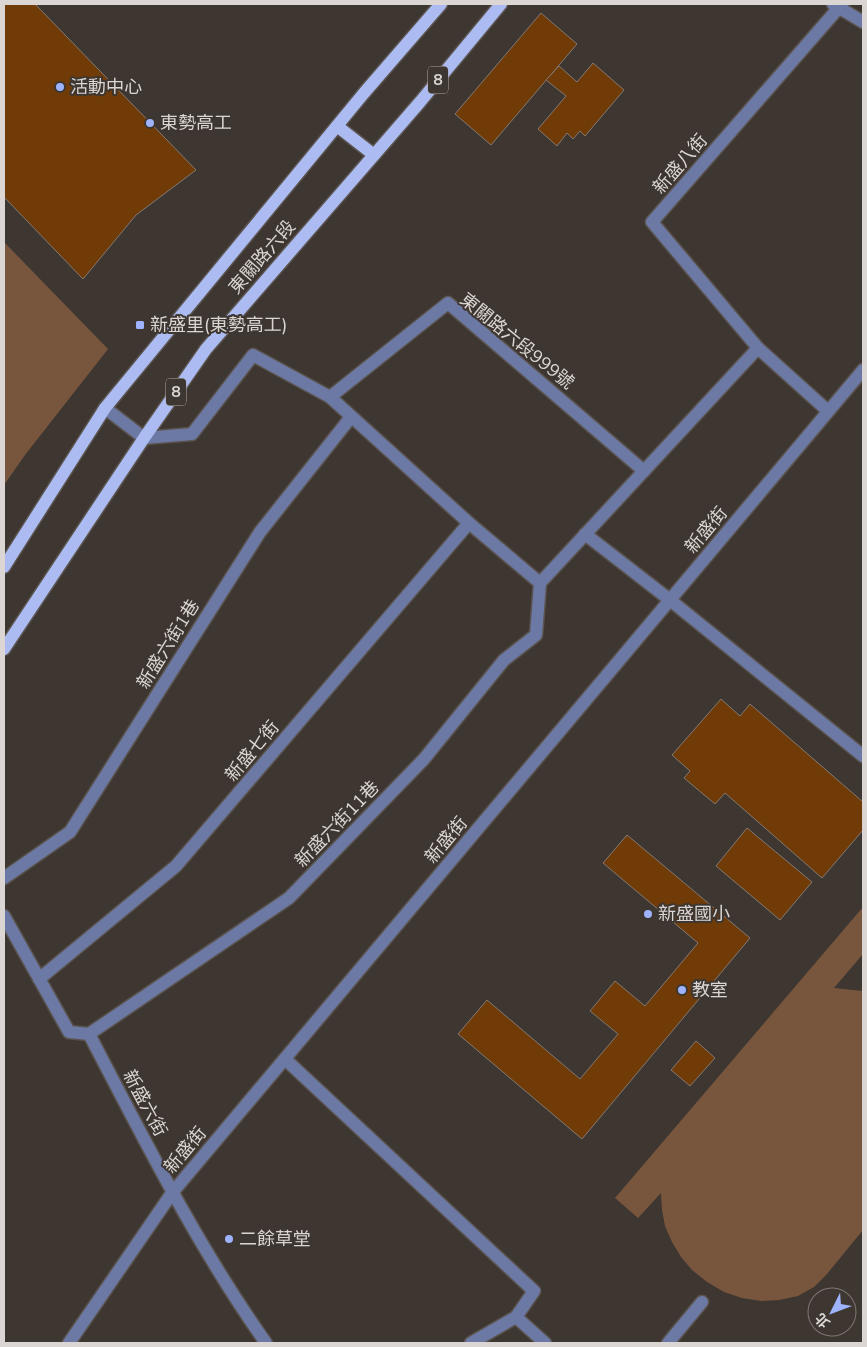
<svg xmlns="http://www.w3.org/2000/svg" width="867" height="1347" font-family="'Nunito Sans','Noto Sans TC',sans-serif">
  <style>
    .green { fill: #78563d }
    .building { fill: #703b07; stroke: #837a74 }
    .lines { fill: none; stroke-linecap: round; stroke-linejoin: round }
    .minor-casing { stroke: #5a534e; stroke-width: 15 }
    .major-casing { stroke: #5a534e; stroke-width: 15 }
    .minor { stroke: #6c79a5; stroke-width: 12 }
    .major { stroke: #acbcf2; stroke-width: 12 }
    .poi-dot { fill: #9eb3fd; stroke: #3e3631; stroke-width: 2 }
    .labels { text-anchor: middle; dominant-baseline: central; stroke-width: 4; stroke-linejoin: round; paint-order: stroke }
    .shield { fill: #3e3631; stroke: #aca6a2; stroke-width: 1 }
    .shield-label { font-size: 16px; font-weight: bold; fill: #dbd6d3 }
    .poi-label { font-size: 18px; fill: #dbd6d3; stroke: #3e3631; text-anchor: start }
    .street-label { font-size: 18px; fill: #dbd6d3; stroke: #3e3631 }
  </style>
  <rect width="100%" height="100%" fill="#3e3631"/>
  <g class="green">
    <path d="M4,242L108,349L25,455L4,485Z"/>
    <path d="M863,907V954L834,988L863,991V1230L827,1274L814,1287L798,1296L779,1300L761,1301L742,1298L724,1292L707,1282L692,1270L681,1257L672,1242L665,1226L662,1210L661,1193L638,1218L615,1198Z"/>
  </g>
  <g class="building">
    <path d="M4,4H35L196,170L136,215L83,279L4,197Z"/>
    <path d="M541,13L577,44L491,145L455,114Z"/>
    <path d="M593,63L624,90L585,136L580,131L573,139L567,133L557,146L538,129L566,96L546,80L559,66L577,82Z"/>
    <path d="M721,699L740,716L750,704L863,802V830L822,878L725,793L715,804L684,778L690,771L672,755Z"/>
    <path d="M747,828L812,882L780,920L716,866Z"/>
    <path d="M627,835L750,938L582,1139L458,1034L487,1000L580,1079L618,1034L590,1011L615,981L645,1006L698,943L603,863Z"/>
    <path d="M696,1041L715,1058L690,1086L671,1070Z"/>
  </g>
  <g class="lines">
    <defs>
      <g id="minor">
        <path d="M833,4L863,22"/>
        <path d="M330,397L469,523L540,583L758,348"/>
        <path d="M105,408L144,438L192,434L253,355L330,397L448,303L644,471"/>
        <path d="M828,411L758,348L652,222L842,4"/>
        <path d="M585,534L670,600L863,756"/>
        <path d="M4,878L70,832L260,532L351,417"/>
        <path d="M4,916L69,1032L89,1034C144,1139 197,1246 266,1343"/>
        <path d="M39,979L176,866L469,523"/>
        <path d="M89,1034L289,898L424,759L504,660L536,635L540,583"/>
        <path d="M285,1059L534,1291L516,1317"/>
        <path d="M69,1343L172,1193L863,370"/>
        <path d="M471,1343L516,1317L545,1343"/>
        <path d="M668,1343L702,1302"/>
      </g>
      <g id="major">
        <path d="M337,126L374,155"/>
        <path d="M4,567L105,408L364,93L441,4"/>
        <path d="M4,649L144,438L206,349L420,102L501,4"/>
      </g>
    </defs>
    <use href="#minor" class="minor-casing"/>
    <use href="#major" class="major-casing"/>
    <use href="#minor" class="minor"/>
    <use href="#major" class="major"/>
  </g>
  <g class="poi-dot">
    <circle cx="60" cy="87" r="5"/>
    <circle cx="150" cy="123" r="5"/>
    <rect x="135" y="320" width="10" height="10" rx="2.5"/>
    <circle cx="648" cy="914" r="5"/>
    <circle cx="682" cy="990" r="5"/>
    <circle cx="229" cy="1239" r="5"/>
  </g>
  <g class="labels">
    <g class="shield">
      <rect x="428" y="66.5" width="20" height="27" rx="4"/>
      <rect x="166" y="378.5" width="20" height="27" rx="4"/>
    </g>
    <g class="shield-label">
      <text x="438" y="80">8</text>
      <text x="176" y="392">8</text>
    </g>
    <g class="poi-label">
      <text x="70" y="87">活動中心</text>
      <text x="160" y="123">東勢高工</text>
      <text x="150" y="325">新盛里(東勢高工)</text>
      <text x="658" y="914">新盛國小</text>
      <text x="692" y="990">教室</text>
      <text x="239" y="1239">二餘草堂</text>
    </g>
    <g class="street-label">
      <text transform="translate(680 164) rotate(-49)">新盛八街</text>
      <text transform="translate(262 257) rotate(-49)">東關路六段</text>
      <text transform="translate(517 341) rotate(39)">東關路六段999號</text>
      <text transform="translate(706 530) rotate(-50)">新盛街</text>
      <text transform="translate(168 644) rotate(-58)">新盛六街1巷</text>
      <text transform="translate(252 751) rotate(-50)">新盛七街</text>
      <text transform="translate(337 824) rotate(-46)">新盛六街11巷</text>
      <text transform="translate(446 840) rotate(-50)">新盛街</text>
      <text transform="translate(145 1103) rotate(62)">新盛六街</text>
      <text transform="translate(185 1150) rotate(-50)">新盛街</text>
    </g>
  </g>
  <rect width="867" height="1347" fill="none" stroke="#dbd6d3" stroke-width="10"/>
  <g transform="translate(832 1312) rotate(228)"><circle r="24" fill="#3e3631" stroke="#7d7672"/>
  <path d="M0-4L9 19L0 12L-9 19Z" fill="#9eb3fd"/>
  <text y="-8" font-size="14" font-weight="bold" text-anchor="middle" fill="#dbd6d3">北</text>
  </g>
</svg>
